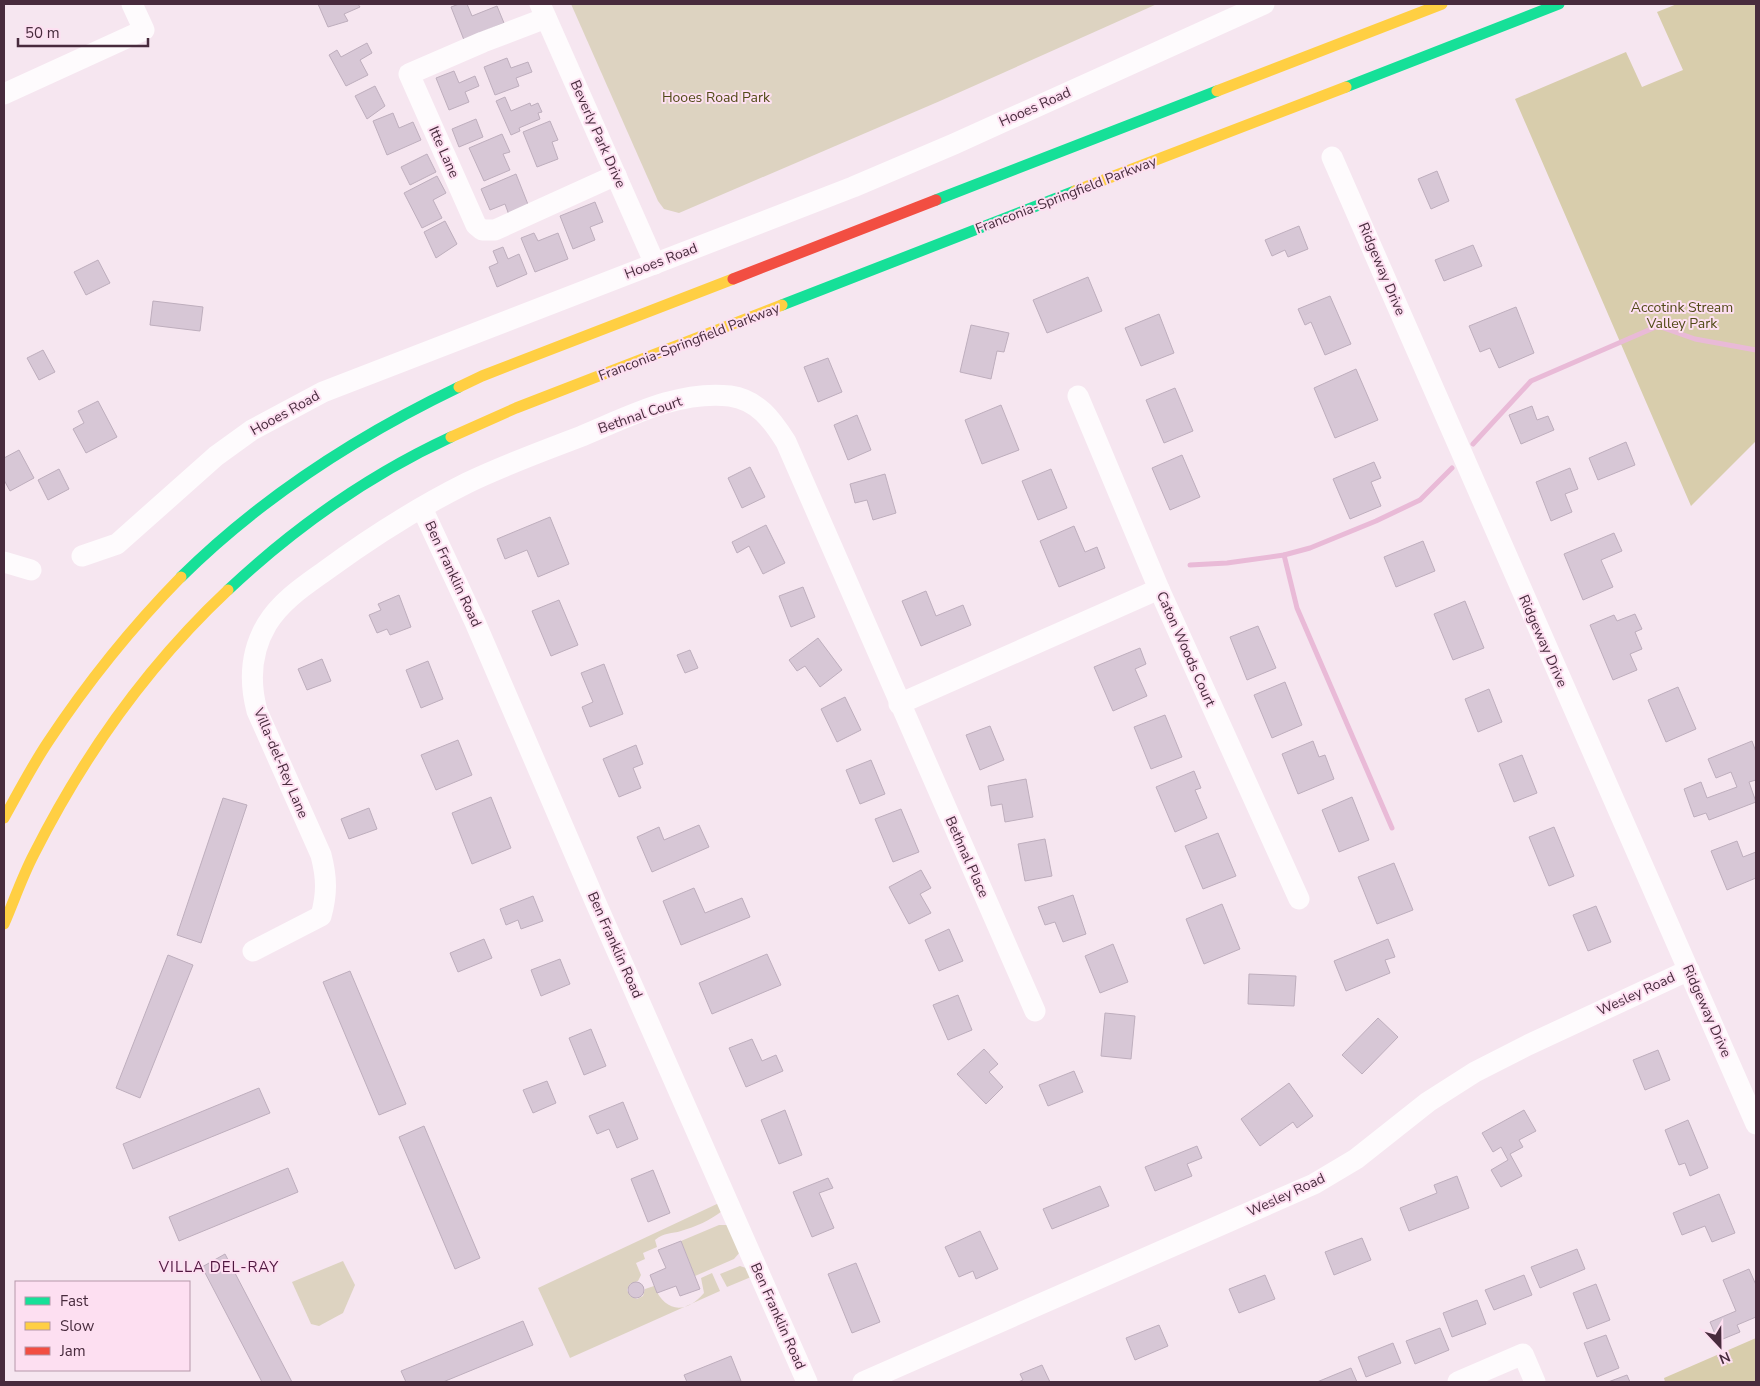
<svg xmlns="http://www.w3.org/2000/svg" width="1760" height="1386" font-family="'Nunito Sans',sans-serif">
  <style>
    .green { fill: #ddd3c1 }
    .forest { fill: #d8cdac }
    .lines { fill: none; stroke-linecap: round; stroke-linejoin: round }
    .stream { stroke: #e9bad7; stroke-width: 5 }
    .building { fill: #d7c7d6; stroke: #beaebd }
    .street { stroke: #fefbfd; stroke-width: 21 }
    .fast { stroke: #16e098; stroke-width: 11 }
    .slow { stroke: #ffcf43; stroke-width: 11 }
    .jam { stroke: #f24e42; stroke-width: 11 }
    .labels { text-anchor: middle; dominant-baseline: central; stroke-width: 4; stroke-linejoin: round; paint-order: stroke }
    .park-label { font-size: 14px; fill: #514a17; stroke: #fddff1 }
    .street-label { font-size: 14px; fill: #482b3d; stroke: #fddff1 }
    .neighbourhood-label { font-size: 15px; letter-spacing: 1px; fill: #50163f; stroke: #fddff1 }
  </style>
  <rect width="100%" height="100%" fill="#f6e6f0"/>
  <g class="green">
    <path d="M571,4H1157L940,101L679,213L664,209L658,201Z"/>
    <path d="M719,1203L722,1211C711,1220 695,1227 681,1231C672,1234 664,1232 655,1240L657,1247L643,1253L645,1259L636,1263L641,1275L638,1281L630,1284L627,1290L630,1296L637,1299L643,1296L645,1289L654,1286C665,1312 685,1315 704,1293L701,1278L712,1273L720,1291L570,1358L538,1288Z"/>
    <path d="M719,1225H728L740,1252L734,1259L695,1276L681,1241Z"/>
    <path d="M343,1261L355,1285L343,1313L319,1326L311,1324L292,1282Z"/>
    <path d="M740,1266L746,1268L751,1277L727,1287L720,1274Z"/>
  </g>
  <g class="forest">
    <path d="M1677,4H1756V441L1691,506L1515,99L1626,52L1642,87L1683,70L1657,12Z"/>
    <path d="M1756,1338V1382H1665L1664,1378Z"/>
  </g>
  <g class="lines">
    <g class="stream">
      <path d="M1473,444L1531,381L1658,326L1695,339L1756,350"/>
      <path d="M1284,555L1297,608L1392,828"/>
      <path d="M1190,565L1227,563L1284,555L1310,548L1376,521L1420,500L1452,468"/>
    </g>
  </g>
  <g class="building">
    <path d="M318,4H358L360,7L344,14L348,21L328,27Z"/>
    <path d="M459,4H467L472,16L497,6L504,23L464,40L451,7Z"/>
    <path d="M367,43L372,53L360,60L368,75L346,86L329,55L337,50L341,57Z"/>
    <path d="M507,58L511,68L528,62L532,72L516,78L519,86L495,95L484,67Z"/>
    <path d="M454,71L459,83L475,76L479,86L465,92L469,102L449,110L436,78Z"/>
    <path d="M375,86L385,106L367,119L355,96Z"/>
    <path d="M505,97L511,111L530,103L531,106L538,103L542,112L538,113L540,119L519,128L520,131L511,135L496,101Z"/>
    <path d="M393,113L399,128L413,122L421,140L387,155L373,121Z"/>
    <path d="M476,119L483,137L459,147L452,129Z"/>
    <path d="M550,121L558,140L552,142L558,159L537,167L523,132Z"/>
    <path d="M502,134L510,152L503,154L510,170L484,181L469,148Z"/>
    <path d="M427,154L436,172L410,185L401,167Z"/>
    <path d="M1437,171L1449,201L1431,209L1418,179Z"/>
    <path d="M516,174L529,207L509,215L505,204L490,210L481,189Z"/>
    <path d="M437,176L446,193L433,200L442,218L422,228L404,193Z"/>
    <path d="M595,202L603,222L590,227L595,240L573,249L560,216Z"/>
    <path d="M445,221L457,244L436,258L424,232Z"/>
    <path d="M1299,226L1308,249L1288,257L1285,250L1272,256L1265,240Z"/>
    <path d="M534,233L538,241L558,233L568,259L535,272L521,238Z"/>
    <path d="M1473,245L1482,266L1444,281L1435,260Z"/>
    <path d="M503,247L508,259L519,254L527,274L497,287L489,267L498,263L493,251Z"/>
    <path d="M98,260L110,283L86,295L74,272Z"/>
    <path d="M1088,277L1102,311L1047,333L1033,300Z"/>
    <path d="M1330,296L1351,344L1325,355L1311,322L1305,325L1298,309Z"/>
    <path d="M153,301L203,307L200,331L150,325Z"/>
    <path d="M1516,307L1534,353L1499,368L1490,348L1480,352L1469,326Z"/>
    <path d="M1159,314L1174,353L1141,366L1125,328Z"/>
    <path d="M971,325L1009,333L1004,352L997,351L991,379L960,372Z"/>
    <path d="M43,350L55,372L39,380L27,358Z"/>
    <path d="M828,358L842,392L818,402L804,367Z"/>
    <path d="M1356,369L1378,420L1335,438L1314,388Z"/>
    <path d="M1175,388L1193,431L1164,443L1146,400Z"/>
    <path d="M98,401L117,437L86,453L73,429L84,423L78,411Z"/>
    <path d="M1001,405L1019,450L982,464L965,420Z"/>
    <path d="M1532,406L1537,420L1548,416L1554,430L1521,444L1509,415Z"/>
    <path d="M857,415L871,450L848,460L834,425Z"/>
    <path d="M1626,442L1635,465L1598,480L1589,458Z"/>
    <path d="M19,450L34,478L10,491L4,480V458Z"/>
    <path d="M1182,455L1200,497L1170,510L1152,468Z"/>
    <path d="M1374,462L1381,478L1371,482L1381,506L1350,519L1333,479Z"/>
    <path d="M750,467L765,497L742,508L728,478Z"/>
    <path d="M1570,468L1578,489L1565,494L1572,512L1551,521L1536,482Z"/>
    <path d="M59,469L69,489L48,500L38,480Z"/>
    <path d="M1051,469L1067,508L1038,520L1022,481Z"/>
    <path d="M885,474L896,513L873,520L867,500L855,503L850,484Z"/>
    <path d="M550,517L569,564L538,577L527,550L505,559L497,539Z"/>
    <path d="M766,525L785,563L763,574L749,546L737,553L732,542Z"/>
    <path d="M1074,526L1085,552L1097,547L1105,568L1059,587L1040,541Z"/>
    <path d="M1614,533L1622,551L1601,560L1613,587L1583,600L1564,554Z"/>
    <path d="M1423,541L1435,571L1396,587L1384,557Z"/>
    <path d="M803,587L815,617L791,627L779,596Z"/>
    <path d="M926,591L936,616L963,605L971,625L921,646L902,601Z"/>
    <path d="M399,595L411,627L390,635L387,629L377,633L369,615L381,610L378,604Z"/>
    <path d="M559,600L578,645L551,656L532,611Z"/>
    <path d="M1465,601L1484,648L1453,660L1434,614Z"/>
    <path d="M1635,614L1642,629L1635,632L1642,649L1630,654L1637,670L1613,680L1590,625L1614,615L1617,621Z"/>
    <path d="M1258,626L1276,668L1247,680L1230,637Z"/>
    <path d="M818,638L842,670L820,687L805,666L797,671L789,660Z"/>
    <path d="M1140,648L1146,664L1135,669L1147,696L1113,711L1094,667Z"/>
    <path d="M690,650L698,668L685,673L677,655Z"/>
    <path d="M322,659L331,681L307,690L298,669Z"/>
    <path d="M428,661L443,699L421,708L406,670Z"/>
    <path d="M604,664L623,714L590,727L582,707L593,702L581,673Z"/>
    <path d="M1285,682L1302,725L1272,738L1254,695Z"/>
    <path d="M1678,687L1696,729L1666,742L1648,700Z"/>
    <path d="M1489,689L1502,722L1478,732L1465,699Z"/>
    <path d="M845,697L861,730L837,742L821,709Z"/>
    <path d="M1165,715L1182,757L1151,769L1134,727Z"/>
    <path d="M990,726L1004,760L980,770L966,735Z"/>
    <path d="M458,740L472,775L436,790L421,755Z"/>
    <path d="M1313,741L1319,757L1325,755L1334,779L1298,794L1282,754Z"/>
    <path d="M1752,741L1756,752V780L1749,782L1756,802L1709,820L1706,813L1694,817L1684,789L1701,782L1707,798L1737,787L1731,772L1716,778L1708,759Z"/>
    <path d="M636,745L643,764L633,768L641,788L619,797L603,759Z"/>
    <path d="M1522,755L1537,793L1514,802L1499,764Z"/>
    <path d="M871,760L885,794L860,804L846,770Z"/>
    <path d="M1194,771L1201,788L1195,790L1207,818L1175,832L1156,787Z"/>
    <path d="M1026,779L1033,817L1005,822L1002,804L991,806L988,786Z"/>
    <path d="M491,797L511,848L472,864L452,813Z"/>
    <path d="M1352,797L1369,840L1339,852L1322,810Z"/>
    <path d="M223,798L247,805L201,943L177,935Z"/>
    <path d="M369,808L377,829L349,839L341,819Z"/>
    <path d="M901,809L919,852L893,862L875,819Z"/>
    <path d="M699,825L709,847L652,872L637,837L659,827L664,840Z"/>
    <path d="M1554,827L1574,876L1549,886L1529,837Z"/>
    <path d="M1218,833L1236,876L1203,889L1185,846Z"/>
    <path d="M1045,839L1052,876L1025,881L1018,844Z"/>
    <path d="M1737,841L1743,857L1756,852V878L1727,890L1711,851Z"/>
    <path d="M1394,863L1413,910L1377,924L1358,877Z"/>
    <path d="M921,870L931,888L920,894L931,913L909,924L889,887Z"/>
    <path d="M694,888L705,913L742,898L750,917L681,945L663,901Z"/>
    <path d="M1073,895L1086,934L1063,942L1055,922L1045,925L1038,907Z"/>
    <path d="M533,896L543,921L521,929L518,920L506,925L500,909Z"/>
    <path d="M1222,904L1240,949L1204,964L1186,919Z"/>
    <path d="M1596,906L1611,942L1588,951L1573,915Z"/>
    <path d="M949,929L963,961L939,971L925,940Z"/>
    <path d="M484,939L492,958L458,972L450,953Z"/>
    <path d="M1388,939L1395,957L1385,960L1390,973L1346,991L1334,961Z"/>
    <path d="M1113,944L1128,982L1100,993L1085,956Z"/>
    <path d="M767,954L781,985L712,1014L699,983Z"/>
    <path d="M168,955L193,965L140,1098L116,1088Z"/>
    <path d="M560,959L570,984L541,996L531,970Z"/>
    <path d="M350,971L406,1104L379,1115L323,982Z"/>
    <path d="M1249,974L1296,976L1294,1006L1248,1004Z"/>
    <path d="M958,995L972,1030L948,1040L933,1005Z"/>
    <path d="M1105,1013L1135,1016L1131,1059L1101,1056Z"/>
    <path d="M1378,1018L1398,1037L1362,1074L1342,1055Z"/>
    <path d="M591,1029L606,1066L584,1075L569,1038Z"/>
    <path d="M752,1039L762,1061L776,1055L783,1071L746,1087L729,1048Z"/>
    <path d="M984,1049L998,1064L989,1072L1003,1087L986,1104L957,1074Z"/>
    <path d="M1658,1050L1670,1080L1645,1090L1633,1060Z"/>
    <path d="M1074,1071L1083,1092L1048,1106L1039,1085Z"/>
    <path d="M547,1081L556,1103L533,1113L523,1090Z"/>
    <path d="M1289,1083L1313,1116L1297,1128L1293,1122L1260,1146L1241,1119Z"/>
    <path d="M259,1088L270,1113L133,1169L123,1144Z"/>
    <path d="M623,1102L638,1139L617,1148L609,1129L597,1134L589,1116Z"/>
    <path d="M785,1110L802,1155L779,1164L761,1120Z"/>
    <path d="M1524,1110L1536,1131L1519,1140L1523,1147L1510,1154L1522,1176L1501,1187L1491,1170L1508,1160L1501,1147L1493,1152L1482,1133Z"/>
    <path d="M1688,1120L1708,1168L1690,1176L1685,1163L1679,1165L1665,1130Z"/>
    <path d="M424,1126L480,1258L455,1269L399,1137Z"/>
    <path d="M1197,1146L1202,1158L1187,1164L1192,1176L1155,1191L1145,1167Z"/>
    <path d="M288,1168L298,1192L179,1241L169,1217Z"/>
    <path d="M653,1170L670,1213L648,1222L631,1179Z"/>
    <path d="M1457,1176L1469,1208L1409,1231L1400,1208L1437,1193L1434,1185Z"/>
    <path d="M828,1178L833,1188L819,1193L834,1228L812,1237L793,1192Z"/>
    <path d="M1100,1186L1109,1206L1052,1229L1043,1209Z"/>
    <path d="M1719,1194L1735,1233L1712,1242L1705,1226L1682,1235L1673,1213Z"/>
    <path d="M980,1231L998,1269L976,1279L973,1271L959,1277L945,1247Z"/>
    <path d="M1362,1238L1371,1260L1334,1275L1325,1252Z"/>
    <path d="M681,1241L700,1289L680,1296L676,1286L657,1293L650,1275L666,1268L658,1250Z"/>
    <path d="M1577,1249L1585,1269L1540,1288L1531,1267Z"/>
    <path d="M225,1254L292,1382H262L202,1267Z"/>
    <path d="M856,1263L880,1322L852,1333L828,1274Z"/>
    <path d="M1749,1269L1756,1285V1317L1737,1325L1740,1332L1718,1341L1710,1322L1736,1311L1723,1280Z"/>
    <path d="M1265,1275L1275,1299L1239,1313L1229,1289Z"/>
    <path d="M1524,1275L1532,1295L1494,1310L1485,1290Z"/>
    <circle cx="636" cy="1290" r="8"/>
    <path d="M1596,1284L1610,1320L1587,1329L1573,1293Z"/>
    <path d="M1477,1300L1486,1324L1452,1337L1443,1313Z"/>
    <path d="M523,1321L533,1345L443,1382H406L401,1371Z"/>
    <path d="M1159,1325L1168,1346L1135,1360L1126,1338Z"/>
    <path d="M1440,1328L1449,1350L1415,1364L1406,1341Z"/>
    <path d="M1606,1335L1619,1368L1597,1377L1584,1343Z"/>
    <path d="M1393,1343L1401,1363L1366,1377L1358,1357Z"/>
    <path d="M731,1356L741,1381L687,1382L684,1375Z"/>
    <path d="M1042,1365L1050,1382H1018L1023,1380L1020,1374Z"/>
    <path d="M1351,1368L1357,1382H1317Z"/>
    <path d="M1627,1375L1630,1382H1608Z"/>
  </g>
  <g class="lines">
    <g class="street">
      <path d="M540,4L655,264"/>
      <path d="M546,18L483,42L409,74L476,225L482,230H495L616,175"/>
      <path d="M4,94L144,30L132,4"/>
      <path d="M1332,157L1756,1124"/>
      <path d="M1078,396L1159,589L1299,899"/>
      <path d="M422,508L475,622L595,901L807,1382"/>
      <path d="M82,556L117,544L216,456L252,430L323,392L853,187L954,144L1264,4"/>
      <path d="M4,562L31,570"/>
      <path d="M899,704L1159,589"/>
      <path d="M253,951L321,916C327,894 327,878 321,855L257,711C249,681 251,651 267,624C281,601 304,586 325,571C370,538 417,508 467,483C504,465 543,451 582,436C628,417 678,390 730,396C758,400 772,420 786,442L1035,1011"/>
      <path d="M863,1382L1314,1184L1356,1159L1428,1102L1475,1072L1528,1045L1689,970"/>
      <path d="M1458,1382L1523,1354L1535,1382"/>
    </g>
    <g class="fast">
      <path d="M1346,87L1559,4"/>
      <path d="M936,200L1217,91"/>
      <path d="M782,305L1075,191"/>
      <path d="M181,577C262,497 357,436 459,387"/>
      <path d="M228,590C294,528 369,475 451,437"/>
    </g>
    <g class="slow">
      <path d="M1217,91L1442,4"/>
      <path d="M1075,191L1346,87"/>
      <path d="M459,387L482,376L733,279"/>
      <path d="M451,437L516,408L782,305"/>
      <path d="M4,818C18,793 32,766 48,742C87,683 131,628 181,577"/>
      <path d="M4,924C14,901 22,877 34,854C84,755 147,666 228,590"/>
    </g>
    <path class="jam" d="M733,279L936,200"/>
  </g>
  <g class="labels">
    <g class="park-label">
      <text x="716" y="97">Hooes Road Park</text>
      <text x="1682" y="307">Accotink Stream<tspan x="1682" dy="16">Valley Park</tspan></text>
    </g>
    <g class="street-label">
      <text transform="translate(1035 107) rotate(-24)">Hooes Road</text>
      <text transform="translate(598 134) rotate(66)">Beverly Park Drive</text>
      <text transform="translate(444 152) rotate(66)">Itte Lane</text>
      <text transform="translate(1066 195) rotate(-21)">Franconia-Springfield Parkway</text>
      <text transform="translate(661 261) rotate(-21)">Hooes Road</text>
      <text transform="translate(1382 269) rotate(67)">Ridgeway Drive</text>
      <text transform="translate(689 342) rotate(-21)">Franconia-Springfield Parkway</text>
      <text transform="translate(285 413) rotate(-29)">Hooes Road</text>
      <text transform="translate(640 415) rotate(-19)">Bethnal Court</text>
      <text transform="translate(453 574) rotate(65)">Ben Franklin Road</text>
      <text transform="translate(1543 641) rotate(66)">Ridgeway Drive</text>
      <text transform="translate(1186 649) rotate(66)">Caton Woods Court</text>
      <text transform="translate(281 763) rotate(67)">Villa-del-Rey Lane</text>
      <text transform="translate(967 857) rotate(66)">Bethnal Place</text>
      <text transform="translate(615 945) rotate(66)">Ben Franklin Road</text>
      <text transform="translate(1636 994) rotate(-25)">Wesley Road</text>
      <text transform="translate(1707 1011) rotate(66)">Ridgeway Drive</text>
      <text transform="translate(1286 1195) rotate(-25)">Wesley Road</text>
      <text transform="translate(778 1316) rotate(66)">Ben Franklin Road</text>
    </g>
    <g class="neighbourhood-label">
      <text x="219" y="1267">VILLA DEL-RAY</text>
    </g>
  </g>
  <rect width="1760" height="1386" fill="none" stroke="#482b3d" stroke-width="10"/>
  <rect x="15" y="1281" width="175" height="90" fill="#fddff1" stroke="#b597a9"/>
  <rect x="25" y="1297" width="25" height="8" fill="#16e098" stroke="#b597a9"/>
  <text x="60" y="1306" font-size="15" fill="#482b3d">Fast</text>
  <rect x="25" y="1322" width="25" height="8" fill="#ffcf43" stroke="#b597a9"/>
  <text x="60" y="1331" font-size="15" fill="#482b3d">Slow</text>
  <rect x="25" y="1347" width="25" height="8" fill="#f24e42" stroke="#b597a9"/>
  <text x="60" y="1356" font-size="15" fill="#482b3d">Jam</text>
  <g transform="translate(1720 1346) rotate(158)" stroke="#fddff1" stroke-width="4" paint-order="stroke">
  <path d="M0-4L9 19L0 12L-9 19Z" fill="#482b3d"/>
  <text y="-8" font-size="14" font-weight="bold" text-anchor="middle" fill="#482b3d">N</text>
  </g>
  <path d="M18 38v8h130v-8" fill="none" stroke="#482b3d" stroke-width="2.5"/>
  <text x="25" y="38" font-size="15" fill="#482b3d" stroke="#fddff1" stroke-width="4" paint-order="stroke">50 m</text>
</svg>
